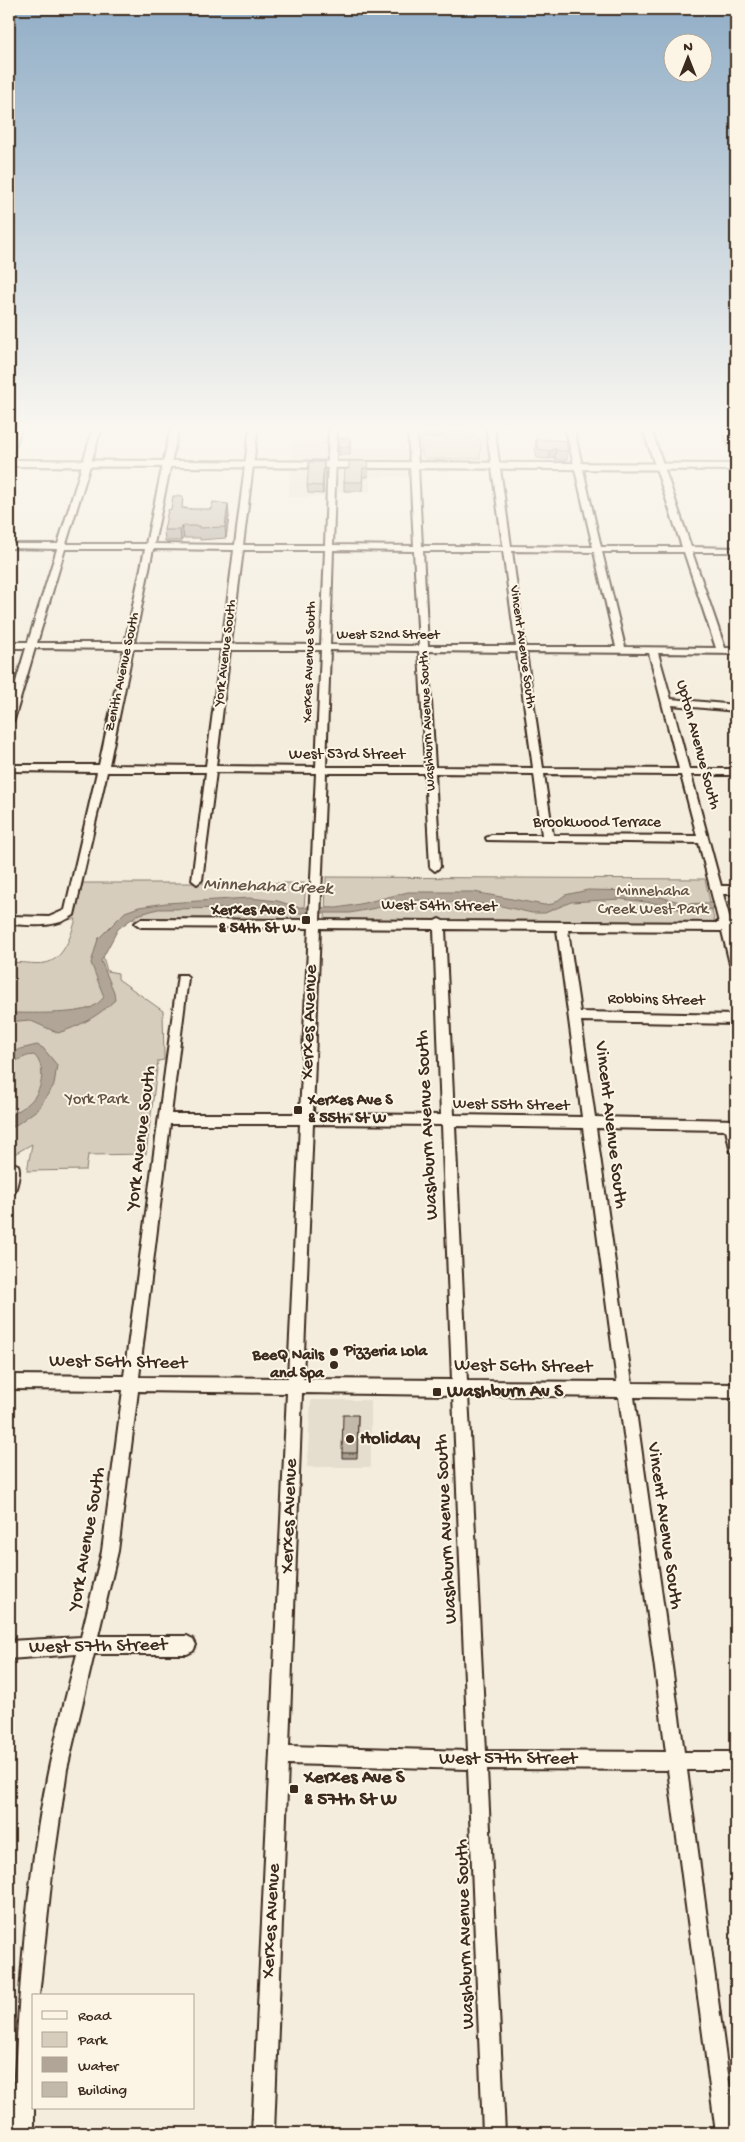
<svg xmlns="http://www.w3.org/2000/svg" width="745" height="2142" font-family="'Gochi Hand',sans-serif">
  <style>
    .built { fill: #e5ddce }
    .green { fill: #d6cdbd; stroke: #887c6e }
    .water { fill: #b0a596; stroke: #817466 }
    .lines { fill: none; stroke-linecap: round; stroke-linejoin: round }
    .minor-casing { stroke: #3b2a1e; stroke-width: 4 }
    .major-casing { stroke: #3b2a1e; stroke-width: 4 }
    .minor { fill: #fcf5e5; fill-rule: evenodd }
    .major { fill: #fcf5e5; fill-rule: evenodd }
    .wall { fill: #a89f92; stroke: #3b2a1e }
    .shaded-wall { fill: #888277; stroke: #3b2a1e }
    .building { fill: #c3b9aa; stroke: #3b2a1e }
    .poi-dot { fill: #3b2a1e; stroke: #fcf5e5; stroke-width: 2 }
    .labels { text-anchor: middle; dominant-baseline: central; stroke-width: 4; stroke-linejoin: round; paint-order: stroke }
    .far-street-label { font-size: 14px; fill: #3b2a1e; stroke: #fcf5e5 }
    .street-label { font-size: 16px; fill: #3b2a1e; stroke: #fcf5e5 }
    .park-label { font-size: 16px; fill: #625346; stroke: #fcf5e5 }
    .poi-label { font-size: 16px; font-weight: bold; fill: #3b2a1e; stroke: #fcf5e5; text-anchor: end }
    .water-label { font-size: 18px; font-style: italic; fill: #645548; stroke: #fcf5e5 }
    .near-street-label { font-size: 19px; fill: #3b2a1e; stroke: #fcf5e5 }
    .near-poi-label { font-size: 19px; font-weight: bold; fill: #3b2a1e; stroke: #fcf5e5; text-anchor: start }
  </style>
  <rect width="100%" height="100%" fill="#f4eddd"/>
  <filter id="ink" filterUnits="userSpaceOnUse"><feTurbulence type="fractalNoise" baseFrequency=".02" numOctaves="2"/><feDisplacementMap in="SourceGraphic" scale="10" xChannelSelector="R" yChannelSelector="G"/><feConvolveMatrix kernelMatrix="1 2 1 2 8 2 1 2 1" color-interpolation-filters="sRGB"/></filter>
  <g filter="url(#ink)">
    <g class="built">
      <path d="M416,426H484L488,462H418Z"/>
      <path d="M293,442H326L339,447H405L407,477H370V492H338L323,497H288Z"/>
      <path d="M311,1400H371V1467H307Z"/>
    </g>
    <g class="green">
      <path d="M448,432H466L467,435L477,437L481,442L480,458L426,459L422,455L421,438H448L445,435Z"/>
      <path d="M326,877L705,879L715,924L325,920Z"/>
      <path d="M83,883H306L303,920L118,919L98,939L107,971L118,973V979L163,1011L164,1060L158,1061L146,1154L88,1155L86,1170L27,1171L32,1144L9,1157V963C21,961 33,965 45,963C64,960 71,935 76,919H68L76,911Z"/>
    </g>
    <g class="water">
      <path d="M588,890L636,891L688,904L736,901V910L705,909L686,911L654,903L621,899L571,902L545,913H532L497,905L417,900L350,913H294L258,908L158,909L137,915L118,929L101,961L114,992L115,1000C97,1017 80,1026 58,1033L29,1020L9,1022V1013C29,1013 75,1015 92,1007C96,1005 101,1001 104,997L91,963L98,939L125,912L139,907L166,903L249,898L278,901L296,907L337,908L360,904L408,892H474L544,905L553,904L565,895Z"/>
      <path d="M37,1045L43,1048L57,1065L54,1085L38,1109L9,1130V1117C16,1112 27,1106 32,1100C43,1088 46,1066 34,1055L27,1056L9,1064V1054L20,1049Z"/>
    </g>
    <g class="lines">
      <defs>
        <g id="minor">
          <path d="M15,426H22L13,452L9,454V443Z"/>
          <path d="M94,426H102L66,544H146L171,426H179L154,544L235,545L250,426H258L243,545H325L329,426H337L333,545L414,546L408,426H416L422,546H503L486,426H494L511,546L593,547L565,426H573L601,547H682L642,426H650L691,547L736,548V552H692L725,648H736V654L658,653L671,699L736,705V711L672,705L689,769H736V775H691L721,886H736V894H723L731,923H736V931H733L736,943V968L730,964L722,931L568,930L580,1012L736,1015V1024L581,1021L595,1117L736,1120V1153L731,1152L726,1130L596,1128L632,1383L736,1384V1398L634,1397L684,1752H736V1770H687L736,2133H716L668,1770L487,1769L505,2133H483L468,1769L288,1764L274,2133H252L287,1393L138,1391L118,1551L98,1636H187L193,1639L196,1645L193,1651L187,1654H94L67,1769L52,1874L39,1996H34V2133H12C18,2011 24,1888 49,1768C57,1730 67,1692 77,1654L9,1659V1641L81,1637L102,1551L123,1390L9,1389V1375L124,1376L178,975H186L188,978L171,1114H300L309,928L141,927L135,923L141,919L309,920L316,773L216,772L202,880L197,884L192,880L206,772H107L74,915C55,929 31,925 9,924V916L49,917L65,910L97,772L9,771V765H99L124,649L35,648L14,720L9,723V705L26,648H9V642H28L57,549L9,548V544H58ZM65,549H145L125,643H37ZM153,549L234,550L222,644L134,643ZM243,550H325L321,645L231,644ZM333,550L414,551L419,646L330,645ZM423,551H503L516,646H428ZM512,551L594,552L616,647H525ZM602,552H684L716,648L625,647ZM133,649H221L206,766L109,765ZM230,650H321L316,767L216,766ZM330,650L419,651L425,767H326ZM428,651L517,652L533,768L435,767ZM526,652L649,653L679,769L543,768ZM326,773H425L430,867L435,871L440,867L435,773L534,774L542,835H491L486,838L487,840L699,843L719,923L443,921L439,919L435,921L320,920ZM544,774L681,775L697,836L553,835ZM320,928L434,929L441,1115L313,1114ZM445,929L557,930L582,1117L454,1115ZM170,1124H300L288,1378L139,1377ZM313,1124L442,1125L452,1380L303,1379ZM455,1126L583,1128L617,1382L467,1381ZM302,1393L453,1395L468,1751L289,1746ZM468,1395L619,1397L666,1752L486,1751Z"/>
          <path d="M722,426H729L736,445V455L732,453Z"/>
          <path d="M13,1163L18,1165C21,1172 17,1186 14,1193L9,1195V1165Z"/>
        </g>
        <path id="major" d="M9,460L736,464V470L9,466Z"/>
      </defs>
      <use href="#minor" class="minor-casing"/>
      <use href="#major" class="major-casing"/>
      <use href="#minor" class="minor"/>
      <use href="#major" class="major"/>
    </g>
    <g class="wall">
      <path d="M423,426H469V430H445L443,435L438,437L423,436Z"/>
      <path d="M350,438V455H339V447Z"/>
      <path d="M536,439L567,448L568,451L567,460H555V457L549,459L537,458L535,448Z"/>
      <path d="M368,461V477H363L362,491H344V482L349,469Z"/>
      <path d="M324,470L323,494L308,493L307,485Z"/>
      <path d="M184,508L229,516L226,538L200,540V538H184L181,541H165L164,530Z"/>
      <path d="M358,1415L357,1458H342V1453Z"/>
    </g>
    <g class="shaded-wall">
      <path d="M443,426H446L445,430L443,435L438,437V429Z"/>
      <path d="M556,448L555,457L549,459L550,451Z"/>
      <path d="M324,462V470L323,494L322,486Z"/>
      <path d="M228,504L229,516L226,538L225,527Z"/>
      <path d="M182,526L184,538L181,541L180,530Z"/>
    </g>
    <g class="building">
      <path d="M424,426H443L438,429L424,427Z"/>
      <path d="M340,438H350V447H339Z"/>
      <path d="M536,439L568,441L566,443L568,451H556V448L550,451L538,449Z"/>
      <path d="M349,461H368V468H363L362,482H344L345,469H349Z"/>
      <path d="M309,462H324L322,486L307,485Z"/>
      <path d="M173,496H183L182,508L189,509H211L213,502L228,504L225,527L199,528V526H182L180,530H164L168,510L171,509Z"/>
      <path d="M343,1415H358L357,1453H342Z"/>
    </g>
  </g>
  <linearGradient id="sky" x2="0" y2="1"><stop stop-color="#91aec7"/><stop offset="0.59" stop-color="#faf7f0"/><stop offset="1" stop-color="#faf7f0" stop-opacity="0"/></linearGradient>
  <rect width="745" height="726" fill="url(#sky)"/>
  <g class="poi-dot">
    <rect x="301" y="915" width="10" height="10" rx="2.5"/>
    <rect x="293" y="1105" width="10" height="10" rx="2.5"/>
    <circle cx="334" cy="1352" r="5"/>
    <circle cx="334" cy="1365" r="5"/>
    <rect x="432" y="1387" width="10" height="10" rx="2.5"/>
    <circle cx="350" cy="1439" r="5"/>
    <rect x="289" y="1784" width="10" height="10" rx="2.5"/>
  </g>
  <g class="labels">
    <g class="far-street-label">
      <text x="388" y="635">West 52nd Street</text>
      <text transform="translate(522 647) rotate(82)">Vincent Avenue South</text>
      <text transform="translate(226 653) rotate(-83)">York Avenue South</text>
      <text transform="translate(310 662) rotate(-88)">Xerxes Avenue South</text>
      <text transform="translate(123 672) rotate(-78)">Zenith Avenue South</text>
      <text transform="translate(428 721) rotate(-93)">Washburn Avenue South</text>
    </g>
    <g class="street-label">
      <text transform="translate(697 745) rotate(75)">Upton Avenue South</text>
      <text x="347" y="755">West 53rd Street</text>
      <text x="597" y="823">Brookwood Terrace</text>
      <text transform="translate(439 907) rotate(1)">West 54th Street</text>
      <text transform="translate(656 1001) rotate(1)">Robbins Street</text>
      <text transform="translate(511 1106) rotate(1)">West 55th Street</text>
    </g>
    <g class="park-label">
      <text x="653" y="892">Minnehaha<tspan x="653" dy="18">Creek West Park</tspan></text>
      <text x="97" y="1100">York Park</text>
    </g>
    <g class="poi-label">
      <text x="296" y="911">Xerxes Ave S<tspan x="296" dy="18">&amp; 54th St W</tspan></text>
      <text x="308" y="1101" text-anchor="start">Xerxes Ave S<tspan x="308" dy="18">&amp; 55th St W</tspan></text>
      <text x="344" y="1352" text-anchor="start">Pizzeria Lola</text>
      <text x="324" y="1356">BeeQ Nails<tspan x="324" dy="18">and Spa</tspan></text>
    </g>
    <g class="water-label">
      <text transform="translate(268 887) rotate(2)">Minnehaha Creek</text>
    </g>
    <g class="near-street-label">
      <text transform="translate(310 1022) rotate(-88)">Xerxes Avenue</text>
      <text transform="translate(428 1125) rotate(-93)">Washburn Avenue South</text>
      <text transform="translate(610 1125) rotate(83)">Vincent Avenue South</text>
      <text transform="translate(142 1138) rotate(-83)">York Avenue South</text>
      <text transform="translate(118 1363) rotate(1)">West 56th Street</text>
      <text transform="translate(523 1367) rotate(1)">West 56th Street</text>
      <text transform="translate(290 1516) rotate(-88)">Xerxes Avenue</text>
      <text transform="translate(664 1526) rotate(82)">Vincent Avenue South</text>
      <text transform="translate(447 1529) rotate(-93)">Washburn Avenue South</text>
      <text transform="translate(88 1539) rotate(-80)">York Avenue South</text>
      <text transform="translate(98 1647) rotate(-1)">West 57th Street</text>
      <text x="508" y="1759">West 57th Street</text>
      <text transform="translate(272 1921) rotate(-87)">Xerxes Avenue</text>
      <text transform="translate(466 1934) rotate(-92)">Washburn Avenue South</text>
    </g>
    <g class="near-poi-label">
      <text x="447" y="1392">Washburn Av S</text>
      <text x="360" y="1439">Holiday</text>
      <text x="304" y="1778">Xerxes Ave S<tspan x="304" dy="22">&amp; 57th St W</tspan></text>
    </g>
  </g>
  <rect width="745" height="2142" fill="none" stroke="#fcf5e5" stroke-width="30"/>
  <rect x="15" y="15" width="715" height="2112" fill="none" stroke="#3b2a1e" stroke-width="2" filter="url(#ink)"/>
  <rect x="32" y="1994" width="162" height="115" fill="#fcf5e5" stroke="#afa495"/>
  <rect x="42" y="2011" width="25" height="8" fill="#fcf5e5" stroke="#afa495"/>
  <text x="78" y="2020" font-size="15" fill="#3b2a1e">Road</text>
  <rect x="42" y="2032" width="25" height="15" fill="#d6cdbd" stroke="#afa495"/>
  <text x="78" y="2044" font-size="15" fill="#3b2a1e">Park</text>
  <rect x="42" y="2057" width="25" height="15" fill="#b0a596" stroke="#afa495"/>
  <text x="78" y="2070" font-size="15" fill="#3b2a1e">Water</text>
  <rect x="42" y="2082" width="25" height="15" fill="#c3b9aa" stroke="#afa495"/>
  <text x="78" y="2094" font-size="15" fill="#3b2a1e">Building</text>
  <g transform="translate(688 58)"><circle r="24" fill="#fcf5e5" stroke="#afa495"/>
  <path d="M0-4L9 19L0 12L-9 19Z" fill="#3b2a1e"/>
  <text y="-8" font-size="14" font-weight="bold" text-anchor="middle" fill="#3b2a1e">N</text>
  </g>
</svg>
